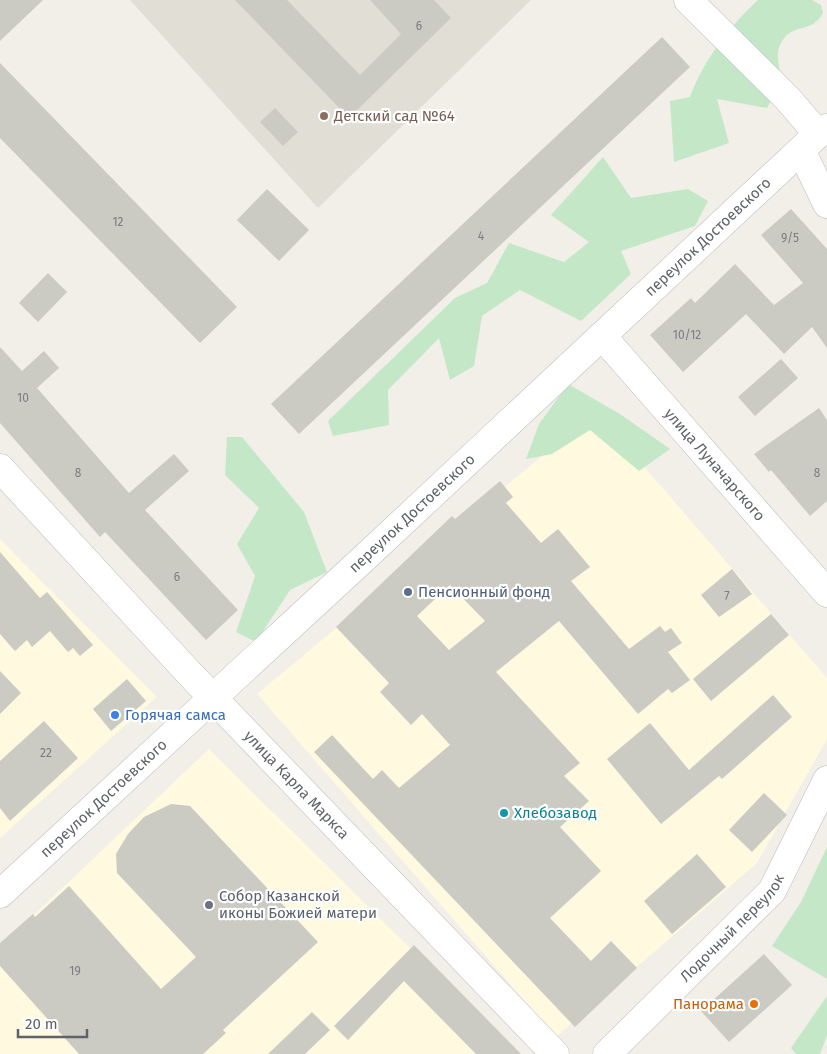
<svg xmlns="http://www.w3.org/2000/svg" width="827" height="1054" font-family="'Fira Sans',sans-serif">
  <style>
    .commercial { fill: #fef9df }
    .education { fill: #e1dfd5 }
    .green { fill: #c4e8c7 }
    .building { fill: #cccbc3; fill-rule: evenodd }
    .lines { fill: none; stroke-linecap: round; stroke-linejoin: round }
    .minor-casing { stroke: #babcc1; stroke-width: 29 }
    .minor { stroke: #fff; stroke-width: 28 }
    .education-dot { fill: #8d6e63; stroke: #fff; stroke-width: 2 }
    .service-dot { fill: #5c6f8a; stroke: #fff; stroke-width: 2 }
    .shop-dot { fill: #3f7fe0; stroke: #fff; stroke-width: 2 }
    .culture-dot { fill: #0f9aa8; stroke: #fff; stroke-width: 2 }
    .worship-dot { fill: #6b7280; stroke: #fff; stroke-width: 2 }
    .food-dot { fill: #e8710a; stroke: #fff; stroke-width: 2 }
    .labels { text-anchor: middle; dominant-baseline: central; stroke-width: 4.5; stroke-linejoin: round; paint-order: stroke }
    .number-label { font-size: 12px; fill: #7a7c7f }
    .education-label { font-size: 15px; fill: #785e54; stroke: #fff; text-anchor: start }
    .street-label { font-size: 15px; fill: #5f6268; stroke: #fff }
    .service-label { font-size: 15px; fill: #4e5e75; stroke: #fff; text-anchor: start }
    .shop-label { font-size: 15px; fill: #366cbe; stroke: #fff; text-anchor: start }
    .culture-label { font-size: 15px; fill: #0d838f; stroke: #fff; text-anchor: start }
    .worship-label { font-size: 15px; fill: #5b616d; stroke: #fff; text-anchor: start }
    .food-label { font-size: 15px; fill: #c56008; stroke: #fff; text-anchor: end }
  </style>
  <rect width="100%" height="100%" fill="#f1efe7"/>
  <g class="commercial">
    <path d="M596,411L827,678V739L757,863L556,1037L257,694Z"/>
    <path d="M0,539L157,697L0,838Z"/>
    <path d="M209,749L517,1054H0V947Z"/>
  </g>
  <path class="education" d="M130,0H531L318,208Z"/>
  <g class="green">
    <path d="M758,0H812L821,5L823,13C811,35 793,21 781,43C774,56 781,66 780,80C780,89 771,100 767,108L717,99L729,143L674,162L670,101L690,97C703,61 730,26 758,0Z"/>
    <path d="M603,157L631,198L688,189L708,201L695,226L621,251L631,274L581,321L520,290L482,316L474,366L450,380L439,338L388,390L389,425L333,436L328,421L455,298L487,283L509,243L564,262L589,242L551,215Z"/>
    <path d="M568,384L620,414L670,449L639,471L590,430L552,454L526,459L539,424Z"/>
    <path d="M227,437H242L304,512L327,572L290,590L256,642L236,632L255,576L237,544L259,508L225,475Z"/>
    <path d="M827,847V979L772,946L801,902Z"/>
    <path d="M827,996V1035L820,1054H796L791,1048Z"/>
  </g>
  <g class="building">
    <path d="M0,0H43L0,41Z"/>
    <path d="M235,0H287L360,75L401,34L370,0H434L451,18L349,118Z"/>
    <path d="M662,37L690,67L299,434L271,404Z"/>
    <path d="M0,63L237,307L200,343L0,138Z"/>
    <path d="M275,108L298,132L283,146L260,122Z"/>
    <path d="M267,189L309,230L279,261L237,220Z"/>
    <path d="M791,209L827,249V348L812,327L784,354L746,314L683,372L650,335L691,298L695,303L735,264L774,305L803,283L761,235Z"/>
    <path d="M48,273L67,292L38,322L19,303Z"/>
    <path d="M0,347L22,371L44,351L59,368L37,388L129,493L174,454L189,471L145,510L238,610L206,640L105,532L100,537L0,423Z"/>
    <path d="M781,359L798,378L755,416L738,397Z"/>
    <path d="M819,408L827,420V501L810,516L771,470L769,472L754,454Z"/>
    <path d="M500,481L513,497L506,503L541,543L558,529L590,567L571,581L629,649L660,626L665,632L671,628L682,643L668,652L690,680L672,693L668,689L638,714L559,621L496,672L580,763L564,776L589,801L560,827L601,871L550,918L591,961L611,941L637,968L575,1027L314,752L332,735L373,779L382,770L399,788L450,745L422,714L411,725L380,692L389,683L336,627L452,516L455,519ZM450,585L485,621L449,650L417,616Z"/>
    <path d="M0,552L40,598L47,592L93,645L80,656L73,648L68,652L50,631L32,647L27,640L15,651L0,634Z"/>
    <path d="M732,569L752,594L719,617L701,595Z"/>
    <path d="M771,614L789,635L711,701L693,679Z"/>
    <path d="M0,671L21,693L0,714Z"/>
    <path d="M127,679L146,701L111,731L93,709Z"/>
    <path d="M773,695L792,717L722,779L719,776L661,824L607,759L650,723L689,770Z"/>
    <path d="M44,721L78,758L10,821L0,808V761Z"/>
    <path d="M764,793L787,815L752,852L729,830Z"/>
    <path d="M171,804L190,806L318,942L223,1030L226,1033L203,1054H79L0,966V943L33,914L35,917L69,886L161,989L196,957L117,873L116,854L128,834L144,817Z"/>
    <path d="M697,854L726,887L672,934L644,901Z"/>
    <path d="M414,945L521,1054H476L404,981L348,1040L334,1026Z"/>
    <path d="M764,954L792,985L729,1042L701,1011Z"/>
    <path d="M312,1012L330,1030L305,1054H268Z"/>
  </g>
  <g class="lines">
    <defs>
      <g id="minor">
        <path d="M688,0L787,98L818,134"/>
        <path d="M801,150L827,204"/>
        <path id="s1" d="M602,336L827,593"/>
        <path id="s2" d="M0,468L189,673L555,1054"/>
        <path id="s3" d="M0,894L361,561L818,134L827,128"/>
        <path id="s4" d="M607,1054L772,891L827,780"/>
      </g>
    </defs>
    <use href="#minor" class="minor-casing"/>
    <use href="#minor" class="minor"/>
  </g>
  <circle class="education-dot" cx="324" cy="116" r="5"/>
  <circle class="service-dot" cx="408" cy="592" r="5"/>
  <circle class="shop-dot" cx="115" cy="715" r="5"/>
  <circle class="culture-dot" cx="504" cy="813" r="5"/>
  <circle class="worship-dot" cx="209" cy="905" r="5"/>
  <circle class="food-dot" cx="754" cy="1004" r="5"/>
  <g class="labels">
    <g class="number-label">
      <text x="419" y="26">6</text>
      <text x="118" y="222">12</text>
      <text x="481" y="236">4</text>
      <text x="790" y="238">9/5</text>
      <text x="687" y="335">10/12</text>
      <text x="23" y="398">10</text>
      <text x="78" y="473">8</text>
      <text x="817" y="473">8</text>
      <text x="177" y="577">6</text>
      <text x="727" y="596">7</text>
      <text x="46" y="753">22</text>
      <text x="75" y="971">19</text>
    </g>
    <g class="education-label">
      <text x="334" y="116">Детский сад №64</text>
    </g>
    <g class="street-label">
      <text stroke="none"><textPath href="#s3" startOffset="966">переулок Достоевского</textPath></text>
      <text stroke="none"><textPath href="#s1" startOffset="171">улица Луначарского</textPath></text>
      <text stroke="none"><textPath href="#s3" startOffset="561">переулок Достоевского</textPath></text>
      <text stroke="none"><textPath href="#s2" startOffset="434">улица Карла Маркса</textPath></text>
      <text stroke="none"><textPath href="#s3" startOffset="141">переулок Достоевского</textPath></text>
      <text stroke="none"><textPath href="#s4" startOffset="178">Лодочный переулок</textPath></text>
    </g>
    <g class="service-label">
      <text x="418" y="592">Пенсионный фонд</text>
    </g>
    <g class="shop-label">
      <text x="125" y="715">Горячая самса</text>
    </g>
    <g class="culture-label">
      <text x="514" y="813">Хлебозавод</text>
    </g>
    <g class="worship-label">
      <text x="219" y="896">Собор Казанской<tspan x="219" dy="17">иконы Божией матери</tspan></text>
    </g>
    <g class="food-label">
      <text x="744" y="1004">Панорама</text>
    </g>
  </g>
  <path d="M18 1029v8h69v-8" fill="none" stroke="#5f6268" stroke-width="2.5"/>
  <text x="25" y="1029" font-size="15" fill="#5f6268" stroke="#ffffff" stroke-width="4" paint-order="stroke">20 m</text>
</svg>
